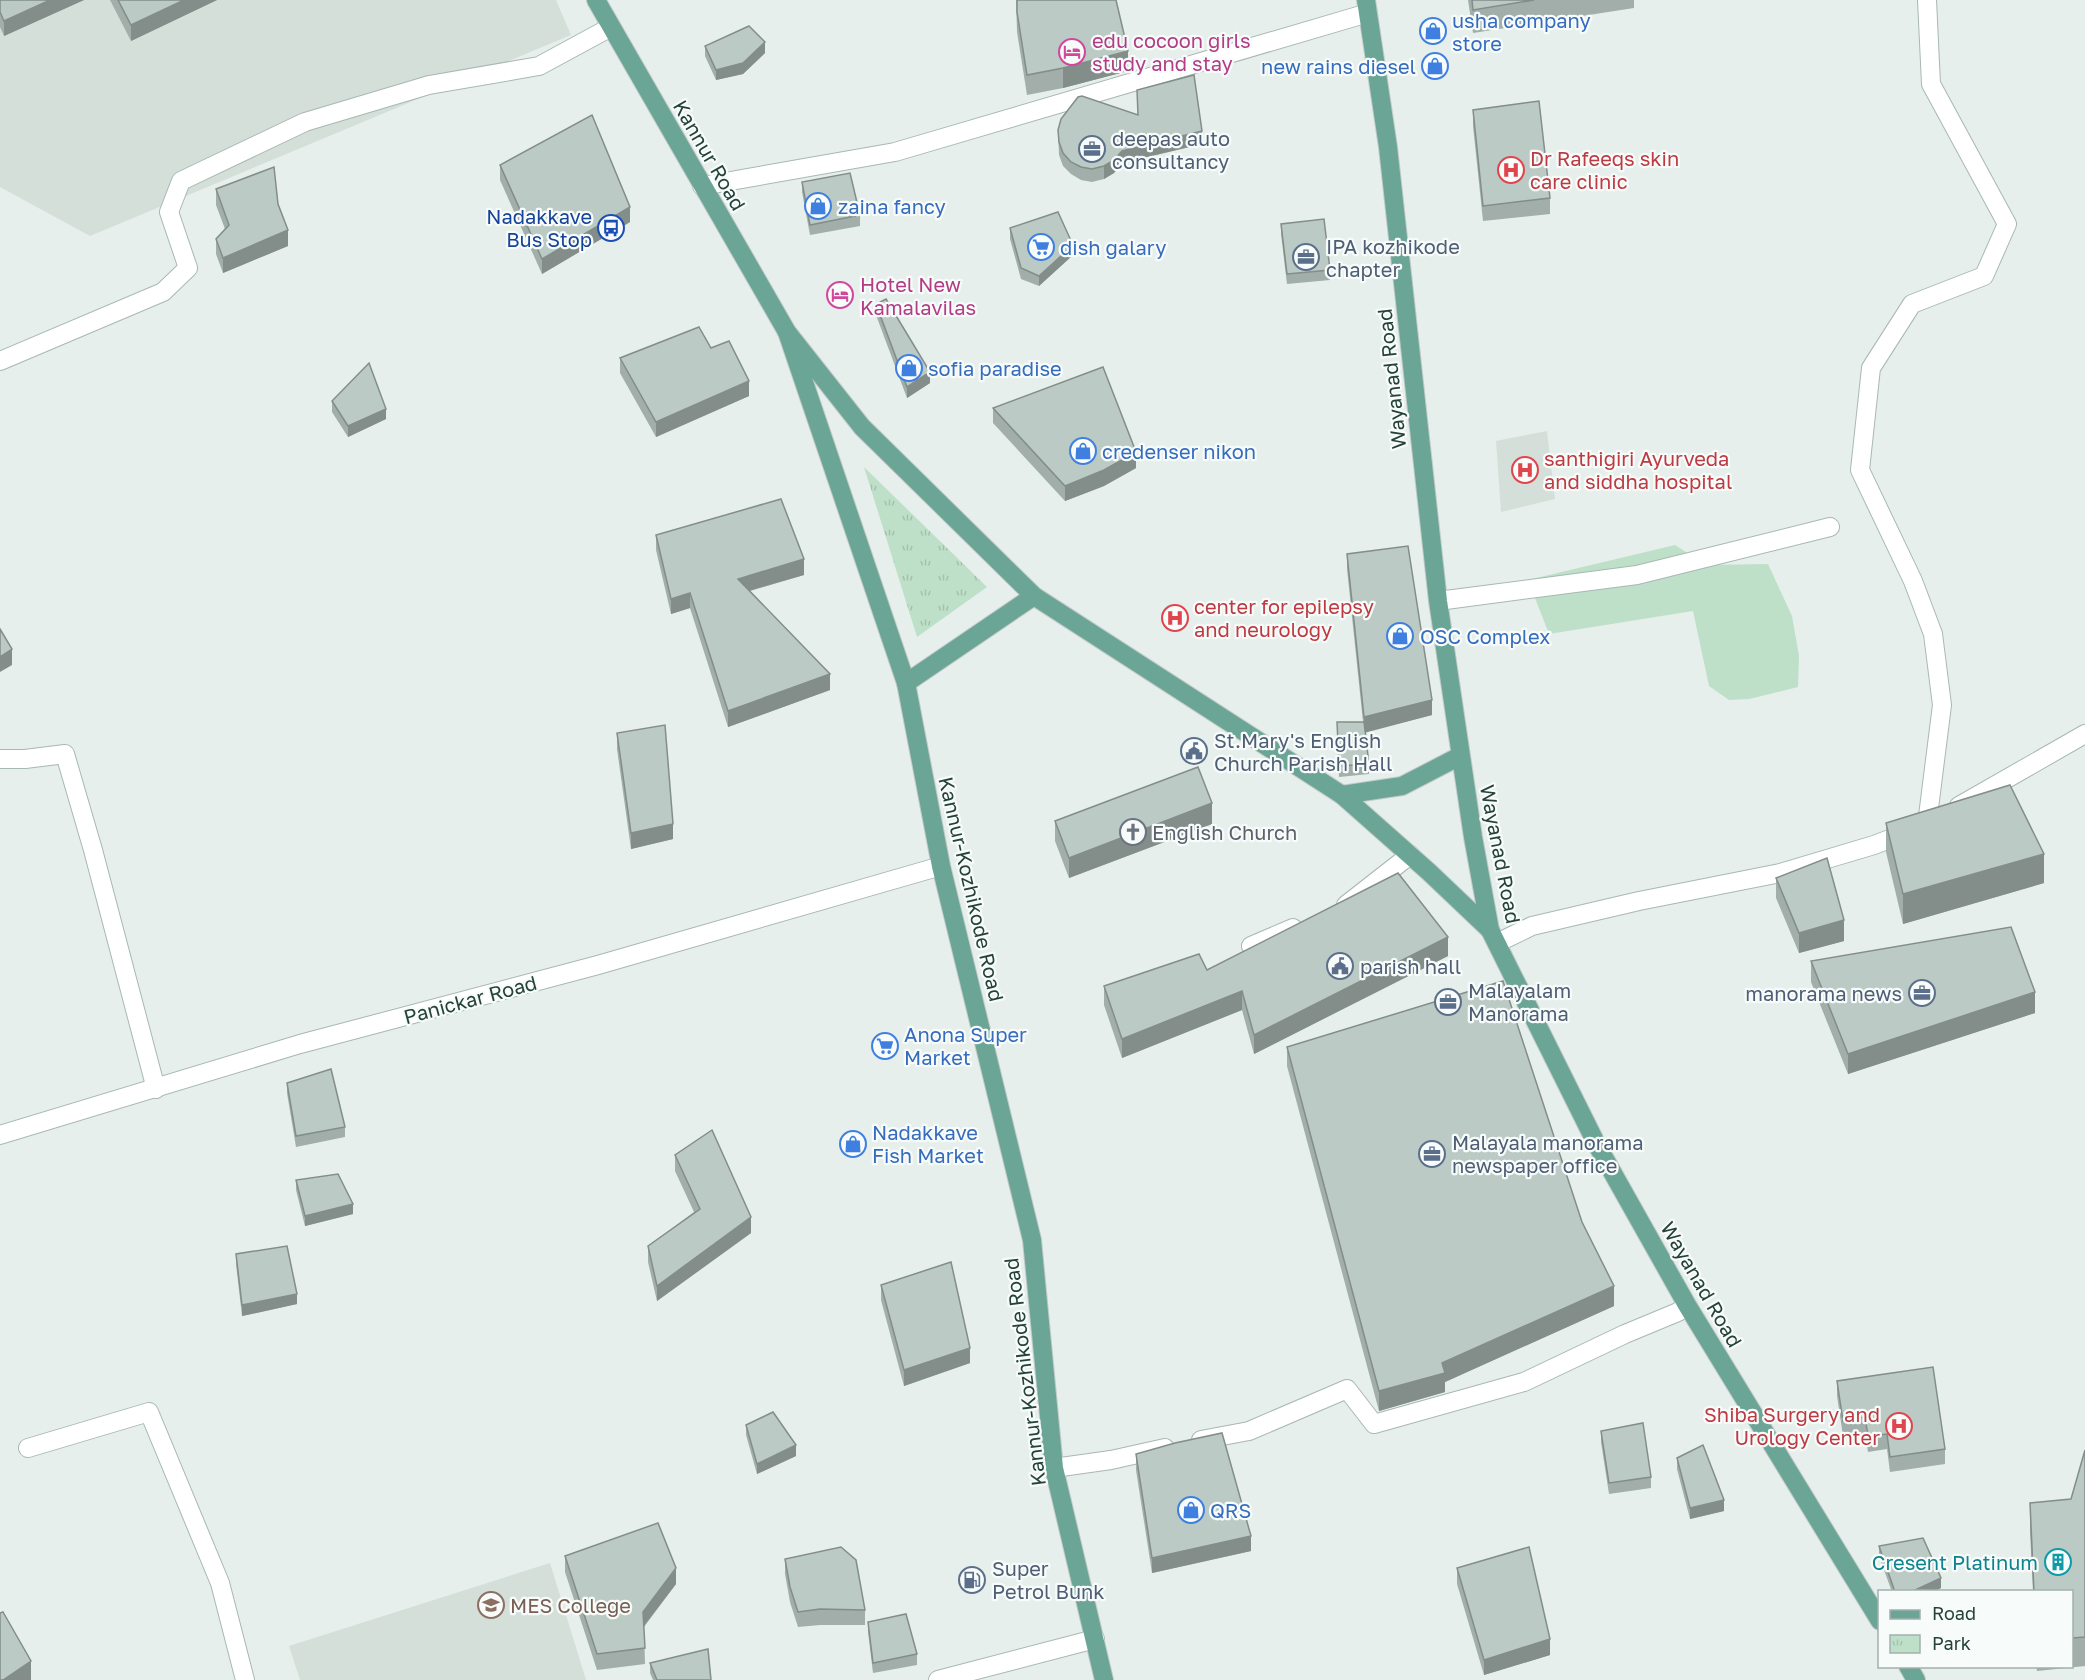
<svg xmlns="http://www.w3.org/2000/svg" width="2085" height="1680" font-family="'Golos Text',sans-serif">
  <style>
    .built { fill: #d4dfda }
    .grass { fill: #bfe0c8 }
    .park { fill: url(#park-tufts) }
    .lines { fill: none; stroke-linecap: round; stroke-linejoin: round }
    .minor-casing { stroke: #a8b8b2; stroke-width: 20 }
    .primary-casing { stroke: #c2cac8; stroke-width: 20 }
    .minor { stroke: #fff; stroke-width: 18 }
    .primary { stroke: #6aa596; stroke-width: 18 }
    .wall { fill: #a1aea9 }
    .shaded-wall { fill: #838d89 }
    .building { fill: #bbcac4; stroke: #838d89; stroke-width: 1.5 }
    .labels { text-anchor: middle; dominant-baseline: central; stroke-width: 4.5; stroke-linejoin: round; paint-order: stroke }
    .shop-label { font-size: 20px; fill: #366cbe; stroke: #f7fbf9; text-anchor: start }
    .hotel-label { font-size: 20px; fill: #b23c85; stroke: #f7fbf9; text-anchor: start }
    .service-label { font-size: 20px; fill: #4e5e75; stroke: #f7fbf9; text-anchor: start }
    .street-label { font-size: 20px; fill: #24423a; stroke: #f7fbf9 }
    .health-label { font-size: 20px; fill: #be3a42; stroke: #f7fbf9; text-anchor: start }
    .transit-label { font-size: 20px; fill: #164399; stroke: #f7fbf9; text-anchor: end }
    .worship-label { font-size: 20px; fill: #5b616d; stroke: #f7fbf9; text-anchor: start }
    .culture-label { font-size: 20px; fill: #0d838f; stroke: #f7fbf9; text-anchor: end }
    .education-label { font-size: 20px; fill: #785e54; stroke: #f7fbf9; text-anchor: start }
  </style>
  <defs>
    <pattern id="park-tufts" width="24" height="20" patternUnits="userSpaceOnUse" patternTransform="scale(1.5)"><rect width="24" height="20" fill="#bfe0c8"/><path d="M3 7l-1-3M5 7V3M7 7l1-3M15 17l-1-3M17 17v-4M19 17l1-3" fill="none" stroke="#a4c1ad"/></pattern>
  </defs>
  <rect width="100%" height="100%" fill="#e6efeb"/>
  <g class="built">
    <path d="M0,0H556L571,35L90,236L0,187Z"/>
    <path d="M1547,431L1555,499L1501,512L1496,441Z"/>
    <path d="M550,1563L586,1680H300L289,1646Z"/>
  </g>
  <path class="grass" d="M1675,545L1706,565L1768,564L1792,616L1799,656L1798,687L1749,699L1729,700L1709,686L1693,611L1549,634L1528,580Z"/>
  <path class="park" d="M864,467L987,587L917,637Z"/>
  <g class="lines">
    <defs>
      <g id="minor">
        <path d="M1927,0L1931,84L2007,224L1984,276L1912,304L1871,368L1860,470L1913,581L1933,634L1942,705L1927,824"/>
        <path d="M702,186L895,152L1368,13"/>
        <path d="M0,361L163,292L188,268L169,212L181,181L305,122L429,85L539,66L611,27"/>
        <path d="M1438,601L1637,575L1830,527"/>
        <path d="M0,759H25L65,754L93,850L156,1089"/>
        <path d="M1959,806L2085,734"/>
        <path d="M1346,905L1410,855"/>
        <path d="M1497,943L1532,926L1639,901L1780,873L1874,845L1908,832"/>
        <path d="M1251,946L1293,928"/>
        <path d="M0,1135L300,1044L598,965L941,866"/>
        <path d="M1201,1440L1249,1431L1347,1389L1374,1424L1524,1382L1625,1334L1678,1312L1687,1305"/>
        <path d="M28,1448L149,1412L220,1583L245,1680"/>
        <path d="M1054,1468L1111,1460L1165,1448"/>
        <path d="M938,1680L1095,1639"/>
      </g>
      <g id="primary">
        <path d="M596,0L787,332L862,427L1034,596L1342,795L1429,872L1490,930"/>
        <path d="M1366,0L1388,147L1438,601L1473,837L1490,930L1597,1145L1687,1305L1880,1621"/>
        <path d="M787,332L906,683L941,866L1032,1240L1054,1468L1104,1680"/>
        <path d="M906,683L1034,596"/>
        <path d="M1342,795L1402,786L1460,756"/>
        <path d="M1908,1666L1916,1680"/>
      </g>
    </defs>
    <use href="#minor" class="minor-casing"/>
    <use href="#primary" class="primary-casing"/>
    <use href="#minor" class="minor"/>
    <use href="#primary" class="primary"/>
  </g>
  <g class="wall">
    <path d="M0,0H84L4,36L0,27Z"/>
    <path d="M110,0H217L131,41Z"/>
    <path d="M1016,0H1116L1128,71L1063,88L1027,95L1017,32Z"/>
    <path d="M1468,0H1634V8L1473,33Z"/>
    <path d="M705,46L765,53L743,74L716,80L705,56Z"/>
    <path d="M1473,110L1550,198V214L1483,221L1473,126Z"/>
    <path d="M1058,130L1202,144L1122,163L1114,173L1104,179L1092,182L1081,180L1071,174L1063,166L1059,155Z"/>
    <path d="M500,165L630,222L542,274L500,180Z"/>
    <path d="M802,182L860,215V226L810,235L802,192Z"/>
    <path d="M216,189L278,204L288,246L223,273L216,254V239L225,229L216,205Z"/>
    <path d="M1281,224L1330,270V280L1287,284L1281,234Z"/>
    <path d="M1010,228L1073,255L1039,286L1021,279L1010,239Z"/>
    <path d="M876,304L930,383L907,398L876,315Z"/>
    <path d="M711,348L749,396L656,437L620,373V358Z"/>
    <path d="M332,401L386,419L348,437L332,412Z"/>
    <path d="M993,408L1136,468L1104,486L1065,501L993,423Z"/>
    <path d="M656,535L804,575L750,591L830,690L728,727L690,608L671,614L656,550Z"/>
    <path d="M1347,554L1432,715L1365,732L1369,764V774L1339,777L1337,732L1363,722L1347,569Z"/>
    <path d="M617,733L673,839L631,849L617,749Z"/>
    <path d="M1055,821L1212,824L1069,878L1055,841Z"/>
    <path d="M1886,823L2044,883L1903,924L1886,852Z"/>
    <path d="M1776,878L1844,941L1799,953L1776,898Z"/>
    <path d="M1448,956L1254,1054L1242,1010L1122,1058L1104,1005V986L1207,970Z"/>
    <path d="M1811,961L2035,1013L1848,1074L1811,982Z"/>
    <path d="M1287,1047L1582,1222L1614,1306L1445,1382V1392L1379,1411L1287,1066Z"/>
    <path d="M287,1083L345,1127V1137L296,1147L287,1093Z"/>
    <path d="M675,1155L751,1233L657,1301L648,1262V1246L694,1212L675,1171Z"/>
    <path d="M296,1180L353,1214L305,1226L296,1190Z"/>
    <path d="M236,1254L297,1304L242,1316L236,1264Z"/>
    <path d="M881,1285L970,1363L904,1386L881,1300Z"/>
    <path d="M1837,1381L1945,1449V1464L1890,1472L1887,1449L1868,1452L1865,1433L1843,1436L1837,1396Z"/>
    <path d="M746,1425L796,1456L757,1474L746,1435Z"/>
    <path d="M1601,1431L1651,1477V1488L1609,1494L1601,1442Z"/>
    <path d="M2085,1450V1666L2037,1671L2036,1666H2072V1592H2033L2030,1532V1503L2071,1499Z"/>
    <path d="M1136,1454L1251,1551L1152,1573L1136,1470Z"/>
    <path d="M1677,1458L1724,1511L1690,1519L1677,1469Z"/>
    <path d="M1879,1546L1941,1588L1933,1592H1892L1879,1556Z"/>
    <path d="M565,1556L676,1584L644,1627L645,1664L597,1670L565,1572Z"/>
    <path d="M785,1559L865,1610V1625H820L798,1627L790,1602L785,1574Z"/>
    <path d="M1457,1568L1550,1655L1484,1675L1457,1584Z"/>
    <path d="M868,1622L917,1654V1665L873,1673L868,1632Z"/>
    <path d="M650,1663L711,1680H653L650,1673Z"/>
  </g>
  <g class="shaded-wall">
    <path d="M50,0H84L4,36V21Z"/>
    <path d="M184,0H217L131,41V25Z"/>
    <path d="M765,42V53L743,74L716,80V70Z"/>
    <path d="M1128,51V71L1063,88V68Z"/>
    <path d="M1202,131V144L1122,163L1114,173L1104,179V166L1122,151Z"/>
    <path d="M630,207V222L542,274V259Z"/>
    <path d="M288,230V246L223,273V258Z"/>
    <path d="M1073,245V255L1039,286V276Z"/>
    <path d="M930,372V383L907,398V387Z"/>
    <path d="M749,381V396L656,437V422Z"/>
    <path d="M386,409V419L348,437V426Z"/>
    <path d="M1136,452V468L1104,486L1065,501V486Z"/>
    <path d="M804,559V575L738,594V579Z"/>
    <path d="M690,593V608L671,614V599Z"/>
    <path d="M12,649V665L0,672V657Z"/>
    <path d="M830,674V690L728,727V711Z"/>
    <path d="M1432,700V715L1364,733V717Z"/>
    <path d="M1212,803V824L1069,878V858Z"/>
    <path d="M673,824V839L631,849V833Z"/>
    <path d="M2044,854V883L1903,924V894Z"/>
    <path d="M1844,920V941L1799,953V933Z"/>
    <path d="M1448,937V956L1254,1054V1035Z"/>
    <path d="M1242,991V1010L1122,1058V1039Z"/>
    <path d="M2035,992V1013L1848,1074V1054Z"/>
    <path d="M353,1204V1214L305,1226V1216Z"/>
    <path d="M751,1217V1233L657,1301V1286Z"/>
    <path d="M1614,1286V1306L1445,1382V1392L1379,1411V1391Z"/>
    <path d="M297,1294V1304L242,1316V1305Z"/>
    <path d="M970,1348V1363L904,1386V1370Z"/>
    <path d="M796,1445V1456L757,1474V1464Z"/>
    <path d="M1724,1500V1511L1690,1519V1508Z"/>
    <path d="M1251,1536V1551L1152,1573V1558Z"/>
    <path d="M676,1568V1584L643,1627V1612Z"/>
    <path d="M1941,1578V1588L1933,1592H1911Z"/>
    <path d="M1550,1639V1655L1484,1675V1660Z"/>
    <path d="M31,1661V1680H3Z"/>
  </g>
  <g class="building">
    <path d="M0,0H50L4,21L0,12Z"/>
    <path d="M118,0H184L131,25Z"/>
    <path d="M1017,0H1116L1128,51L1063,68L1027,75L1017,12Z"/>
    <path d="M1472,0H1534L1473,10Z"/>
    <path d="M749,26L765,42L743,63L716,70L705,46Z"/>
    <path d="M1194,75L1202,131L1122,151L1114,160L1104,166L1092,169L1081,167L1071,162L1063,153L1059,142L1058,130L1061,119L1078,97L1082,96L1138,115L1137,90Z"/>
    <path d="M1539,101L1550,198L1483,206L1473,110Z"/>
    <path d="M592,115L630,207L542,259L500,165Z"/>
    <path d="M274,167L278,204L288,230L223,258L216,239L229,225L216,189Z"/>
    <path d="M850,173L860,215L810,225L802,182Z"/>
    <path d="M1058,212L1073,245L1039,276L1021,268L1010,228Z"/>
    <path d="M1324,219L1330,270L1287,274L1281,224Z"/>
    <path d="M886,299L930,372L907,387L876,304Z"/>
    <path d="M699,327L711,348L729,341L749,381L656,422L620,358Z"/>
    <path d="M369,363L386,409L348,426L332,401Z"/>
    <path d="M1103,367L1136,452L1104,470L1065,486L993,408Z"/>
    <path d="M781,499L804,559L738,579L830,674L728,711L690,593L671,599L656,535Z"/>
    <path d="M1408,546L1432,700L1364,717L1347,554Z"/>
    <path d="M0,629L12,649L0,657Z"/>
    <path d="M1337,722H1364L1369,764L1339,766Z"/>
    <path d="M665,725L673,824L631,833L617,733Z"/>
    <path d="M1198,767L1212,803L1069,858L1055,821Z"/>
    <path d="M2010,785L2044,854L1903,894L1886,823Z"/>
    <path d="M1827,858L1844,920L1799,933L1776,878Z"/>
    <path d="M1398,873L1448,937L1254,1035L1242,991L1122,1039L1104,986L1199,954L1207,970Z"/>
    <path d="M2011,927L2035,992L1848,1054L1811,961Z"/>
    <path d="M1503,981L1582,1222L1614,1286L1442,1363L1445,1373L1379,1391L1287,1047Z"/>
    <path d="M331,1069L345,1127L296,1136L287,1083Z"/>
    <path d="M712,1130L751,1217L657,1286L648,1246L700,1209L675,1155Z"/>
    <path d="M338,1174L353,1204L305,1216L296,1180Z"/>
    <path d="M287,1246L297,1294L242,1305L236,1254Z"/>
    <path d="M951,1262L970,1348L904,1370L881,1285Z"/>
    <path d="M1933,1367L1945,1449L1890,1457L1887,1434L1868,1436L1865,1417L1843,1421L1837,1381Z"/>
    <path d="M773,1412L796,1445L757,1464L746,1425Z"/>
    <path d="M1643,1423L1651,1477L1609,1483L1601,1431Z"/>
    <path d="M1222,1433L1251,1536L1152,1558L1136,1454L1175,1443Z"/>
    <path d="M1703,1445L1724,1500L1690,1508L1677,1458Z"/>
    <path d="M2085,1450V1637L2072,1638V1592H2034L2030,1503L2071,1499Z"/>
    <path d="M658,1523L676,1568L643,1612L645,1648L597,1654L565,1556Z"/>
    <path d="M1923,1538L1941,1578L1911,1592H1895L1879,1546Z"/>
    <path d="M841,1547L856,1560L865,1610L820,1609L798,1612L790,1587L785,1559Z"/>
    <path d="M1529,1547L1550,1639L1484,1660L1457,1568Z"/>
    <path d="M3,1612L31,1661L3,1680H0V1613Z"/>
    <path d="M906,1614L917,1654L873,1663L868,1622Z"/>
    <path d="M708,1649L711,1680H657L650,1663Z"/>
  </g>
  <defs>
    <symbol id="shop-ring" viewBox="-11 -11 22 22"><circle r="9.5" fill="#f7fbf9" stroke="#3f7fe0" stroke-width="1.5"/><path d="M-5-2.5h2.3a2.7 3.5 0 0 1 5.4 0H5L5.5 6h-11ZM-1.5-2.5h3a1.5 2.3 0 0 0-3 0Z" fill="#3f7fe0"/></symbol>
    <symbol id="hotel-ring" viewBox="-11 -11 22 22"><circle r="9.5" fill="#f7fbf9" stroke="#d1479c" stroke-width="1.5"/><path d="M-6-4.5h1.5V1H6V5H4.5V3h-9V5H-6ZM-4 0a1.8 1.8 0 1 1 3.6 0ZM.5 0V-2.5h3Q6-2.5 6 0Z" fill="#d1479c"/></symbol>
    <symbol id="office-ring" viewBox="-11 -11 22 22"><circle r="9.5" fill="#f7fbf9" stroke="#5c6f8a" stroke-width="1.5"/><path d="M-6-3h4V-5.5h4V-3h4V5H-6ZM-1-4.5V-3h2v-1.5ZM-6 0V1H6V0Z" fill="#5c6f8a"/></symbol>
    <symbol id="hospital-ring" viewBox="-11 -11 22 22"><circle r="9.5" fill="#f7fbf9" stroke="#e0444e" stroke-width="1.5"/><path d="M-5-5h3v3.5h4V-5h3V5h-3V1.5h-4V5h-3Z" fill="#e0444e"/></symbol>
    <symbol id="bus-ring" viewBox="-11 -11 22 22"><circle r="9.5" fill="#f7fbf9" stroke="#1a4fb4" stroke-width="1.5"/><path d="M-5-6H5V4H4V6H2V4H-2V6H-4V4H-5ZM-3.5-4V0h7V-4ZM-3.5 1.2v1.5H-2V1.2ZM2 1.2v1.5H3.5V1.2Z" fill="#1a4fb4"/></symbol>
    <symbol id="supermarket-ring" viewBox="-11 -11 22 22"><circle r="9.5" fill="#f7fbf9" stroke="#3f7fe0" stroke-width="1.5"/><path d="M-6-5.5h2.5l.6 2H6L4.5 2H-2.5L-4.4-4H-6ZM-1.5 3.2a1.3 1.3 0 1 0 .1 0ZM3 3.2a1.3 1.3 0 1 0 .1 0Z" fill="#3f7fe0"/></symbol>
    <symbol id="civic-ring" viewBox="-11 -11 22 22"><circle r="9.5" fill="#f7fbf9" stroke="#5c6f8a" stroke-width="1.5"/><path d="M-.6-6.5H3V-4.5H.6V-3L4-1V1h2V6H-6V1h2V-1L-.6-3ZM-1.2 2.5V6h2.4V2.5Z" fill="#5c6f8a"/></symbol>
    <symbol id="church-ring" viewBox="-11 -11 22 22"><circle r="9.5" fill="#f7fbf9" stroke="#6b7280" stroke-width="1.5"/><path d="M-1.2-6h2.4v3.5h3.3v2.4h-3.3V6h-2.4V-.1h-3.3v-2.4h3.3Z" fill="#6b7280"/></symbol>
    <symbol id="building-ring" viewBox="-11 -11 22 22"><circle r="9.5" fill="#f7fbf9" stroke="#0f9aa8" stroke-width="1.5"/><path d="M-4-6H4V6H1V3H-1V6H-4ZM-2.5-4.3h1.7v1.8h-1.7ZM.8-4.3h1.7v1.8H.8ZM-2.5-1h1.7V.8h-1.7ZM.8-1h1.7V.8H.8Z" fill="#0f9aa8"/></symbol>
    <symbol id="fuel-ring" viewBox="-11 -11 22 22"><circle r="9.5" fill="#f7fbf9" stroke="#5c6f8a" stroke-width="1.5"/><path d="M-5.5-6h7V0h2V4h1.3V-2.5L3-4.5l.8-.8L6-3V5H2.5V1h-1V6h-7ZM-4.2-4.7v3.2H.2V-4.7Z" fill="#5c6f8a"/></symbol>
    <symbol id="school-ring" viewBox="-11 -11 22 22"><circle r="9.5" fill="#f7fbf9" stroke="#8d6e63" stroke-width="1.5"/><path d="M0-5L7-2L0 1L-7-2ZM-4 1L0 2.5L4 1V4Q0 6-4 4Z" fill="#8d6e63"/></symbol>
  </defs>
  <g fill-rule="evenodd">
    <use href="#shop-ring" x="1418" y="16" width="30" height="30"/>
    <use href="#hotel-ring" x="1057" y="37" width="30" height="30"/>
    <use href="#shop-ring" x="1420" y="51" width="30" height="30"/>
    <use href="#office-ring" x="1077" y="134" width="30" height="30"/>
    <use href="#hospital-ring" x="1496" y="155" width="30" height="30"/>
    <use href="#shop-ring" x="803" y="191" width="30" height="30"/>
    <use href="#bus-ring" x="596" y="213" width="30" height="30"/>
    <use href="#supermarket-ring" x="1026" y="232" width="30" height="30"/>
    <use href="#office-ring" x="1291" y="242" width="30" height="30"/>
    <use href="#hotel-ring" x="825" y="280" width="30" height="30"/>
    <use href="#shop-ring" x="894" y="353" width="30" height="30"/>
    <use href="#shop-ring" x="1068" y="436" width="30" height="30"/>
    <use href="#hospital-ring" x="1510" y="455" width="30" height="30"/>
    <use href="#hospital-ring" x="1160" y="603" width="30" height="30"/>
    <use href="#shop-ring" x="1385" y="621" width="30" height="30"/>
    <use href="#civic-ring" x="1179" y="736" width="30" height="30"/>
    <use href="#church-ring" x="1118" y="817" width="30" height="30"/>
    <use href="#civic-ring" x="1325" y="951" width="30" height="30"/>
    <use href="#office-ring" x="1907" y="978" width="30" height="30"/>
    <use href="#office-ring" x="1433" y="987" width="30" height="30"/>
    <use href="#supermarket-ring" x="870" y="1031" width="30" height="30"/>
    <use href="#shop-ring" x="838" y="1129" width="30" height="30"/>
    <use href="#office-ring" x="1417" y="1139" width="30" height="30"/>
    <use href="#hospital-ring" x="1884" y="1411" width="30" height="30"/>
    <use href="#shop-ring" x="1176" y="1495" width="30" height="30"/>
    <use href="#building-ring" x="2043" y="1547" width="30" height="30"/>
    <use href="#fuel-ring" x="957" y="1565" width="30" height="30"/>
    <use href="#school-ring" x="476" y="1590" width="30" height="30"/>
  </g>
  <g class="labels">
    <g class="shop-label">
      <text x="1452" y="20">usha company<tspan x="1452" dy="23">store</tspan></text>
      <text x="1416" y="66" text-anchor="end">new rains diesel</text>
      <text x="838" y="206">zaina fancy</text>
      <text x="1060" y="247">dish galary</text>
      <text x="928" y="368">sofia paradise</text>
      <text x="1102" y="451">credenser nikon</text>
      <text x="1420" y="636">OSC Complex</text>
      <text x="904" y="1034">Anona Super<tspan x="904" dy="23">Market</tspan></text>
      <text x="872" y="1132">Nadakkave<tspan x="872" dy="23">Fish Market</tspan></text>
      <text x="1210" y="1510">QRS</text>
    </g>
    <g class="hotel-label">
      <text x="1092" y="40">edu cocoon girls<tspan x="1092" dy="23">study and stay</tspan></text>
      <text x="860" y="284">Hotel New<tspan x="860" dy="23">Kamalavilas</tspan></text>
    </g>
    <g class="service-label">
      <text x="1112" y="138">deepas auto<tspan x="1112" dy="23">consultancy</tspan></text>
      <text x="1326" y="246">IPA kozhikode<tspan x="1326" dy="23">chapter</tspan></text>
      <text x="1214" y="740">St.Mary's English<tspan x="1214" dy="23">Church Parish Hall</tspan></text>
      <text x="1360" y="966">parish hall</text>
      <text x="1468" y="990">Malayalam<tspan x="1468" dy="23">Manorama</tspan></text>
      <text x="1902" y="993" text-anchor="end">manorama news</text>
      <text x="1452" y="1142">Malayala manorama<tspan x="1452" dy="23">newspaper office</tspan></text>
      <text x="992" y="1568">Super<tspan x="992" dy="23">Petrol Bunk</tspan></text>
    </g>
    <g class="street-label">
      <text transform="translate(710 155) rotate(60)">Kannur Road</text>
      <text transform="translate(1391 379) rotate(-96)">Wayanad Road</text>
      <text transform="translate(1501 854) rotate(79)">Wayanad Road</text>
      <text transform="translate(972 889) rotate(77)">Kannur-Kozhikode Road</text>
      <text transform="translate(470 999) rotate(-15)">Panickar Road</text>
      <text transform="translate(1702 1284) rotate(60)">Wayanad Road</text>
      <text transform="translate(1024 1372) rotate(-97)">Kannur-Kozhikode Road</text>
    </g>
    <g class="health-label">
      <text x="1530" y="158">Dr Rafeeqs skin<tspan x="1530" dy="23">care clinic</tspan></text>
      <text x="1544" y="458">santhigiri Ayurveda<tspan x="1544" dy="23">and siddha hospital</tspan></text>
      <text x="1194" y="606">center for epilepsy<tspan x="1194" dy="23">and neurology</tspan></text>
      <text x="1880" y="1414" text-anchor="end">Shiba Surgery and<tspan x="1880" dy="23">Urology Center</tspan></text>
    </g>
    <g class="transit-label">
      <text x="592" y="216">Nadakkave<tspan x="592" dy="23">Bus Stop</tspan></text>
    </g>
    <g class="worship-label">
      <text x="1152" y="832">English Church</text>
    </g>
    <g class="culture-label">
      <text x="2038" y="1562">Cresent Platinum</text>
    </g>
    <g class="education-label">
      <text x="510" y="1605">MES College</text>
    </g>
  </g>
  <rect x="1878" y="1590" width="195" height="78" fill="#f7fbf9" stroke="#a3b1ad" stroke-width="1.5"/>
  <rect x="1890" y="1610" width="30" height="9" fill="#6aa596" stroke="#a3b1ad" stroke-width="1.5"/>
  <text x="1932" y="1620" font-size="18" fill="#24423a">Road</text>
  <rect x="1890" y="1635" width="30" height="18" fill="url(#park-tufts)" stroke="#a3b1ad" stroke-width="1.5"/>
  <text x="1932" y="1650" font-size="18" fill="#24423a">Park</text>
</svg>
